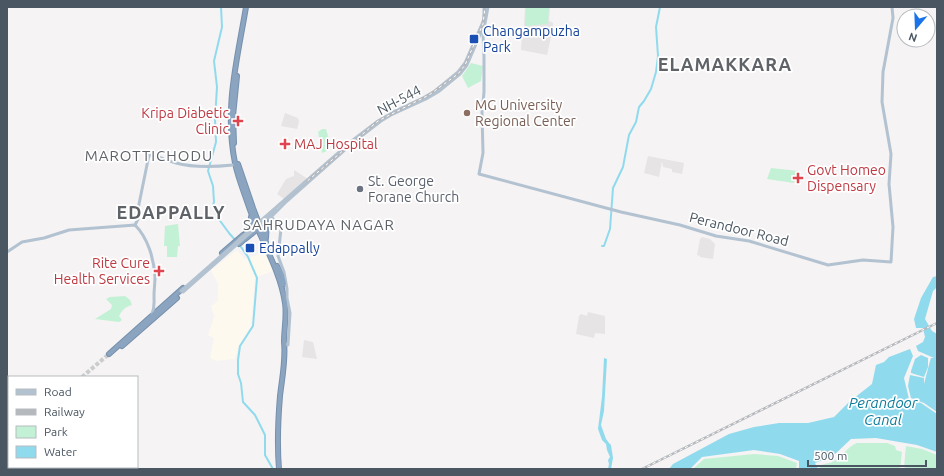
<svg xmlns="http://www.w3.org/2000/svg" width="944" height="476" font-family="Ubuntu,sans-serif">
  <style>
    .commercial { fill: #fdf9ef }
    .education { fill: #e6e4e5 }
    .green { fill: #c3f1d5 }
    .water { fill: #90daee }
    .lines { fill: none; stroke-linecap: round; stroke-linejoin: round }
    .canal { stroke: #90daee; stroke-width: 2 }
    .highway-tunnel { stroke: #caccce; stroke-width: 4; stroke-dasharray: 4 2; stroke-linecap: butt }
    .highway-casing { stroke: #7690ad; stroke-width: 6 }
    .major { stroke: #b3c2d1; stroke-width: 3 }
    .highway { stroke: #8ba5c1; stroke-width: 4 }
    .rail-casing { stroke: #b5b8bd; stroke-width: 2.5 }
    .rail { stroke: #fff; stroke-width: 1; stroke-dasharray: 3; stroke-linecap: butt }
    .major-bridge { stroke: #b3c2d1; stroke-width: 3 }
    .transit-dot { fill: #1a4fb4; stroke: #fff; stroke-width: 1.5 }
    .education-dot { fill: #8d6e63; stroke: #fff; stroke-width: 1.5 }
    .health-dot { fill: #e0444e; stroke: #fff; stroke-width: 1.5 }
    .worship-dot { fill: #6b7280; stroke: #fff; stroke-width: 1.5 }
    .labels { text-anchor: middle; dominant-baseline: central; stroke-width: 3.5; stroke-linejoin: round; paint-order: stroke }
    .transit-label { font-size: 14px; fill: #164399; stroke: #fff; text-anchor: start }
    .street-label { font-size: 14px; fill: #4a5661; stroke: #fff }
    .education-label { font-size: 14px; fill: #785e54; stroke: #fff; text-anchor: start }
    .health-label { font-size: 14px; fill: #be3a42; stroke: #fff; text-anchor: end }
    .worship-label { font-size: 14px; fill: #5b616d; stroke: #fff; text-anchor: start }
    .neighbourhood-label { font-size: 15px; letter-spacing: 1px; fill: #5f6368; stroke: #fff }
    .water-label { font-size: 15px; font-style: italic; fill: #0c7c9b; stroke: #fff }
    .district-label { font-size: 18px; font-weight: bold; letter-spacing: 1px; fill: #5f6368; stroke: #fff }
  </style>
  <rect width="100%" height="100%" fill="#f5f3f3"/>
  <path class="commercial" d="M237,250L245,259L265,252L273,271L255,278L251,326L239,346L235,359L216,361L210,358L214,338L208,335L214,317L211,305H213L218,300V284L211,270Z"/>
  <g class="education">
    <path d="M525,7H550L549,21L553,23V27L547,55L521,50L522,35L525,28L524,25Z"/>
    <path d="M285,113L298,118L299,122L297,129L281,126Z"/>
    <path d="M648,156L684,163L682,174L672,172V169L663,167L662,161L659,177L644,173Z"/>
    <path d="M294,170L308,179L284,199L277,194L286,179L294,176Z"/>
    <path d="M702,237L710,239L715,244L713,259L700,257V256L697,255L700,239Z"/>
    <path d="M588,312L605,316V334L595,333L594,338L576,334L579,316L581,314L587,316Z"/>
    <path d="M304,340L313,342L317,359L302,357Z"/>
  </g>
  <g class="green">
    <path d="M526,7H549L548,24L525,26Z"/>
    <path d="M471,63L483,66L481,81L468,88L462,76Z"/>
    <path d="M322,129H326L328,136L330,140L327,147V151L322,153L318,132Z"/>
    <path d="M771,168L798,171L794,183L767,179Z"/>
    <path d="M178,224L180,246H178L177,257H167V246H164L165,226Z"/>
    <path d="M125,296L130,300L132,305C125,307 122,310 119,316L122,320L119,322L95,319L111,309L112,305L106,299L110,297Z"/>
    <path d="M857,443H887L895,446L896,450L902,452L900,469H820L819,466C824,463 830,464 834,461C843,456 848,446 857,443Z"/>
    <path d="M906,446L922,449L937,455V469H907L904,467Z"/>
    <path d="M754,454L778,456L797,463L796,469H693L704,459Z"/>
  </g>
  <g class="water">
    <path d="M937,276V287L933,291L925,319L932,331L937,334V412L924,403L911,398L908,386L910,375L924,378V384L930,361L931,358H934L918,351L916,346L923,342L925,337L923,328H916L914,319L921,298L933,277Z"/>
    <path d="M910,349L913,356L904,378L909,399L921,403L937,414V452L917,445L876,438L851,439L833,456L815,463L818,469H799V461L780,454L754,450L702,457L690,469H669L673,464L729,434L754,427L779,423H808L834,417L849,402L872,384L876,365L884,362L889,357Z"/>
    <path d="M921,355L928,358V367L924,377L911,373V371L915,359Z"/>
    <path d="M604,358L607,359L604,411L601,425L606,439L609,443L611,445L613,458L611,469H608L609,464L608,460L610,457L607,450L606,444L602,440L598,429L602,397Z"/>
  </g>
  <g class="lines">
    <g class="canal">
      <path d="M221,7L222,27L214,61L217,87L215,119L216,142L208,171L213,186L214,202L213,205L218,218L229,233L236,241"/>
      <path d="M239,244L248,257L257,278L253,326L240,346L238,360V374L241,383L243,402L255,415L265,435V455L273,469"/>
      <path d="M602,246H604L610,229L613,188L623,167L629,135L636,122L639,107L644,101L651,89L656,72L658,56L656,27L660,7"/>
    </g>
    <g class="highway-tunnel">
      <path d="M82,377L109,354"/>
      <path d="M7,451L9,449"/>
      <path d="M7,456L9,453"/>
    </g>
    <defs>
      <g id="highway">
        <path d="M246,7C237,61 224,108 235,163C238,178 244,192 249,207C260,239 280,269 285,303C287,316 284,329 284,342C286,360 282,378 280,396C278,420 277,445 279,469"/>
        <path d="M234,143L233,116L237,76"/>
        <path d="M238,164L253,208L266,242"/>
        <path d="M246,232L250,226L251,217"/>
        <path d="M266,238L267,221"/>
        <path d="M239,244L259,228"/>
        <path d="M222,253L243,235"/>
        <path d="M277,266L282,275L284,284"/>
        <path d="M122,346L177,298"/>
        <path d="M109,354L183,288"/>
      </g>
    </defs>
    <use href="#highway" class="highway-casing"/>
    <g class="major">
      <path d="M488,7L483,34L484,56V92L482,113L483,153L479,174L621,212L680,225L716,236L749,241L828,265L863,260L891,262L893,227L889,184L891,154L882,102L883,72L893,18L892,7"/>
      <path d="M304,183L353,140L378,121L395,111L423,98L435,91L458,72L465,63L482,24L484,19V7"/>
      <path d="M271,217L279,224L281,229L278,256L284,272L287,289V298L290,313L288,345L285,344"/>
      <path d="M267,221L285,203L355,141L381,121L391,115L426,99L438,92L460,74L467,65L482,30"/>
      <path d="M135,225L138,219V209L149,155C159,156 167,161 176,163C194,168 214,167 233,165"/>
      <path d="M7,252L22,242L44,238L69,230L135,225C148,238 154,259 155,277C155,283 154,290 154,296C154,303 155,307 152,314"/>
    </g>
    <use href="#highway" class="highway"/>
    <defs>
      <g id="rail">
        <path d="M239,239L378,121L429,95L458,74L465,65L483,24L485,7"/>
        <path d="M642,469L937,323"/>
      </g>
    </defs>
    <use href="#rail" class="rail-casing"/>
    <use href="#rail" class="rail"/>
    <g class="major-bridge">
      <path d="M181,291L305,182"/>
      <path d="M183,292L276,210"/>
    </g>
  </g>
  <g class="transit-dot">
    <rect x="469" y="34" width="10" height="10" rx="2"/>
    <rect x="245" y="243" width="10" height="10" rx="2"/>
  </g>
  <circle class="education-dot" cx="467" cy="113" r="4"/>
  <g class="health-dot">
    <path d="M236 115h4v4h4v4h-4v4h-4v-4h-4v-4h4z"/>
    <path d="M283 138h4v4h4v4h-4v4h-4v-4h-4v-4h4z"/>
    <path d="M796 172h4v4h4v4h-4v4h-4v-4h-4v-4h4z"/>
    <path d="M157 265h4v4h4v4h-4v4h-4v-4h-4v-4h4z"/>
  </g>
  <circle class="worship-dot" cx="360" cy="189" r="4"/>
  <g class="labels">
    <g class="transit-label">
      <text x="483" y="31">Changampuzha<tspan x="483" dy="16">Park</tspan></text>
      <text x="259" y="248">Edappally</text>
    </g>
    <g class="street-label">
      <text transform="translate(399 100) rotate(-28)">NH-544</text>
      <text transform="translate(739 229) rotate(14)">Perandoor Road</text>
    </g>
    <g class="education-label">
      <text x="475" y="105">MG University<tspan x="475" dy="16">Regional Center</tspan></text>
    </g>
    <g class="health-label">
      <text x="229" y="113">Kripa Diabetic<tspan x="229" dy="16">Clinic</tspan></text>
      <text x="294" y="144" text-anchor="start">MAJ Hospital</text>
      <text x="807" y="170" text-anchor="start">Govt Homeo<tspan x="807" dy="16">Dispensary</tspan></text>
      <text x="150" y="263">Rite Cure<tspan x="150" dy="16">Health Services</tspan></text>
    </g>
    <g class="worship-label">
      <text x="368" y="181">St. George<tspan x="368" dy="16">Forane Church</tspan></text>
    </g>
    <g class="neighbourhood-label">
      <text x="149" y="155">MAROTTICHODU</text>
      <text x="319" y="224">SAHRUDAYA NAGAR</text>
    </g>
    <g class="water-label">
      <text x="883" y="402">Perandoor<tspan x="883" dy="17">Canal</tspan></text>
    </g>
    <g class="district-label">
      <text x="725" y="64">ELAMAKKARA</text>
      <text x="171" y="212">EDAPPALLY</text>
    </g>
  </g>
  <rect width="944" height="476" fill="none" stroke="#4a5661" stroke-width="16"/>
  <rect x="8" y="376" width="130" height="92" fill="#ffffff" stroke="#b7bbc0"/>
  <rect x="16" y="389" width="20" height="6" fill="#b3c2d1" stroke="#b7bbc0"/>
  <text x="44" y="396" font-size="12" fill="#4a5661">Road</text>
  <rect x="16" y="409" width="20" height="6" fill="#b5b8bd" stroke="#b7bbc0"/>
  <text x="44" y="416" font-size="12" fill="#4a5661">Railway</text>
  <rect x="16" y="426" width="20" height="12" fill="#c3f1d5" stroke="#b7bbc0"/>
  <text x="44" y="436" font-size="12" fill="#4a5661">Park</text>
  <rect x="16" y="446" width="20" height="12" fill="#90daee" stroke="#b7bbc0"/>
  <text x="44" y="456" font-size="12" fill="#4a5661">Water</text>
  <g transform="translate(916 28) rotate(199)"><circle r="19" fill="#ffffff" stroke="#b7bbc0"/>
  <path d="M0-3L7 15L0 10L-7 15Z" fill="#1a73e8"/>
  <text y="-6" font-size="11" font-weight="bold" text-anchor="middle" fill="#4a5661">N</text>
  </g>
  <path d="M808 460v6h118v-6" fill="none" stroke="#4a5661" stroke-width="2"/>
  <text x="814" y="460" font-size="12" fill="#4a5661" stroke="#ffffff" stroke-width="3" paint-order="stroke">500 m</text>
</svg>
